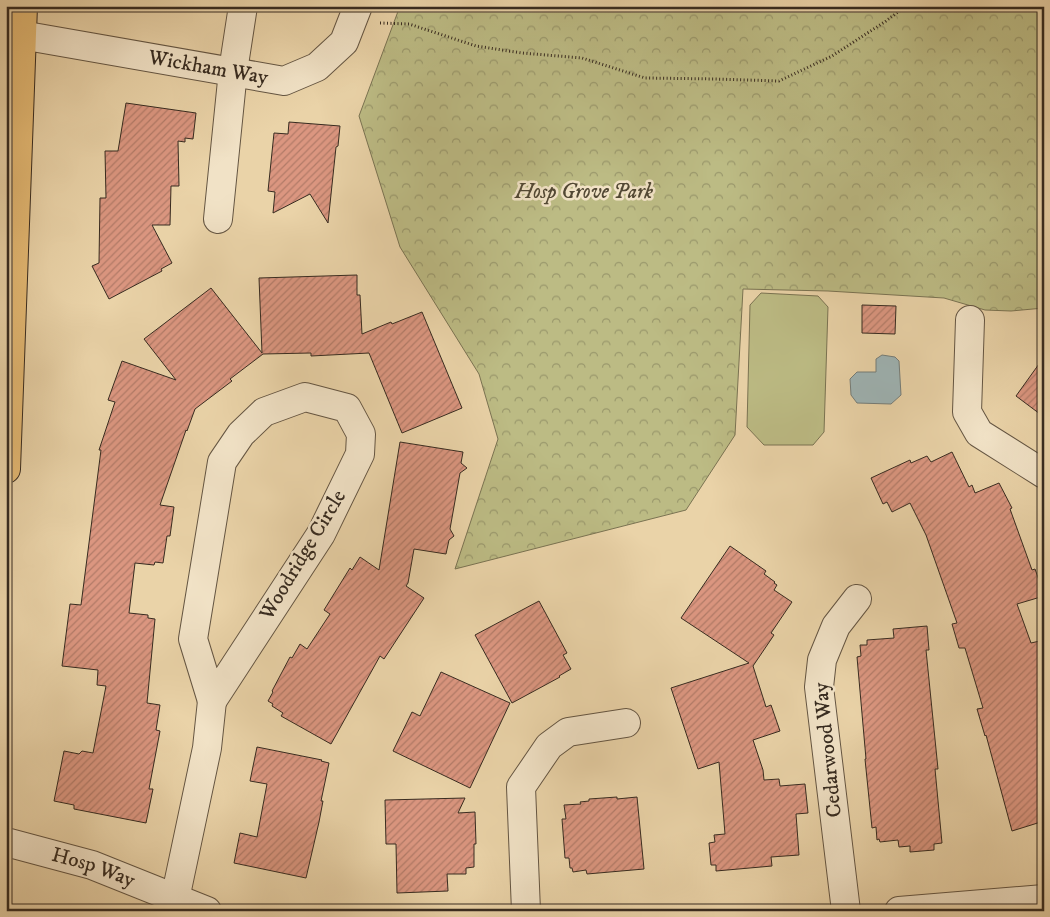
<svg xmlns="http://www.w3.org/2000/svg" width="1050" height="917" font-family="'IM FELL DW Pica',serif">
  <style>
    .forest { fill: url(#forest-crowns); stroke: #7a7352 }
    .garden { fill: #bcbb84; stroke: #7a7352 }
    .water { fill: #9eb4b5; stroke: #757d79 }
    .building { fill: url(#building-hatch); stroke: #372b20 }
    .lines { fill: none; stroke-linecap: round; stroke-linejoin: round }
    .minor-casing { stroke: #645542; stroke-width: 30 }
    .major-casing { stroke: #372b20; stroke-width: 30 }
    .path { stroke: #372b20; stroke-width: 3; stroke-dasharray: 1 2.5; stroke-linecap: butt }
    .minor { stroke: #f1e2c6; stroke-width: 28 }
    .major { stroke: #e5ba74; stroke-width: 28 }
    .labels { text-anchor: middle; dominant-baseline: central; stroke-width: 5; stroke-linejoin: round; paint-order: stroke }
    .street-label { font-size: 21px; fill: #372b20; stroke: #f1e2c6 }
    .park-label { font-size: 21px; font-style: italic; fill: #524834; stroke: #f1e2c6 }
  </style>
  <defs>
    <pattern id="forest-crowns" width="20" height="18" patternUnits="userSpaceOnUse" patternTransform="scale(1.25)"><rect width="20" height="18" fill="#bcbb84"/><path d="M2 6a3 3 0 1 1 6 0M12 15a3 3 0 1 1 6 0" fill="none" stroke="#9a986c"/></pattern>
    <pattern id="building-hatch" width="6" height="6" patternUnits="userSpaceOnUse" patternTransform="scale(1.25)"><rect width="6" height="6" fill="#db9680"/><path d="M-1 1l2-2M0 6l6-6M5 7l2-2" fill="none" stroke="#b27b68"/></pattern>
  </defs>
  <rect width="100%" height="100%" fill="#ead3a8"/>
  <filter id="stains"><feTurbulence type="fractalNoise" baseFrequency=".004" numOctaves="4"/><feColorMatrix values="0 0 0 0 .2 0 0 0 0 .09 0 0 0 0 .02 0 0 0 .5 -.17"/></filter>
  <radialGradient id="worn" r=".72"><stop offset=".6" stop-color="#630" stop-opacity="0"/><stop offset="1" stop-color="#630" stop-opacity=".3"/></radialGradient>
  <path class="forest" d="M400,6H1044V308L1011,311L985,310L944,298L828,291L743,289L735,435L686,510L455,569L498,439L479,374L400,247L359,116Z"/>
  <path class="garden" d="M761,293L818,296L828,307L824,432L813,445H764L747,427L750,305Z"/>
  <path class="water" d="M882,355L895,357L899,361L901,395L891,404L857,403L851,395L850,379L857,372H876V359Z"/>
  <g class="building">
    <path d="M126,103L196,113L193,139L185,138V142L178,141L179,186H171L170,225H152L172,263L161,269L162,271L109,299L92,266L99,263L100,198H106L105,151H118Z"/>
    <path d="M289,122L340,126L338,146L336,147L328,223L310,194L273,213L275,192L268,191L274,133L288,134Z"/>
    <path d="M357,275V295H360L362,334L391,322L392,324L422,312L462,408L402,433L369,353L311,356V353L263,354L230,379L232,381L195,409L187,431L186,430L160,505L174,507L170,536H167L163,563L155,562L154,565L135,563L129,613L148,615V618L155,619L147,703L160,705L156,730L160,731L149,789H153L146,823L74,809V805L54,801L64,751L79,754L82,751L93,753L106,686L97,685L98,670L62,666L70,604L81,605L101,450H99L115,402L108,400L122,361L176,380L144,339L211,288L262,353L259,278Z"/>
    <path d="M862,305L896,306L895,334L862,333Z"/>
    <path d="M1044,357V417L1016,396Z"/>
    <path d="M400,442L463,452L461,463L467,468L460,473L450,529L454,536L449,540L446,554L414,549L408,583L406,586L424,598L384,659L380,656L331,744L281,716L283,713L272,706L273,704L268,701L273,692L272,691L290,657L292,658L300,644L307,649L330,614L324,610L350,568L352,570L360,557L379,570Z"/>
    <path d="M952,452L969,487L972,485L975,493L999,483L1012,508L1010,509L1032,570L1035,569L1044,594V596L1017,604L1031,643L1044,640V821L1012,831L986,735L985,736L977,709L983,708L965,648H959L952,624L957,623L926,535L910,503L892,512L887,502L883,504L871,478L910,460L911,463L927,456L931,462Z"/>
    <path d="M730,546L766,571L764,574L775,582L774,583L777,585L774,590L792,602L771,633L774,635L753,666L766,707L771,705L780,731L753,740L763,770L764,780L779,779L780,786L805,784L808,813L796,814L799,855L771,857L772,866L716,871V865H711L709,843L715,842L714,835L725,834L719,762L698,769L671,688L749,663L681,618Z"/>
    <path d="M539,601L567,653L563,655L571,669L559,676L560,677L512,703L475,635Z"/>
    <path d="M927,626L929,650H926L938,769H935L942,843L934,844V850L910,852V846L899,847L898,840L880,842L879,839L877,840L876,827L872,828L865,759H866L857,657L861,656L860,645H867V640L894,638L893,629Z"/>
    <path d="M441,672L510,703L470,788L393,751L412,712L420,716Z"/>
    <path d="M257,747L322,760L321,761L329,763L321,801H323L319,822L306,878L234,863L240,833L257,837L267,784L250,781Z"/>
    <path d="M617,797V799L637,797L644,869L587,874L586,870L573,872L572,868H570L569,858H565L562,819H566L564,805L581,804L580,802L589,801V799Z"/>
    <path d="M465,798L458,813L475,812L476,844H474V867L466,868V874H447L448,891L397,893L396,844H386L385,800Z"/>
  </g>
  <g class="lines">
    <defs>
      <g id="minor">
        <path id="s1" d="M21,35L284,81L317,67L344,42L358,6"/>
        <path d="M218,219L233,71L243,6"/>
        <path d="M970,320L967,412L979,433L1044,474"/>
        <path d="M305,397L347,408L361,434L360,454L321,534L212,701L193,639L222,462L241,434L264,412Z"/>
        <path id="s2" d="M6,842L92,865L207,911"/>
        <path d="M175,899L207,748L212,701"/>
        <path d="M526,911L521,787L549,746L568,732L626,723"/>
        <path d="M846,911L819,687L822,660L836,626L857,599"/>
        <path d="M899,911L1044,899"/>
      </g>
      <path id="major" d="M6,469L23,6"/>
    </defs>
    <use href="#minor" class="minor-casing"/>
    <use href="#major" class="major-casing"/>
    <path class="path" d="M380,23L409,24L476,46L522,53L582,58L645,78L715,79L779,81L832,56L886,21L906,6"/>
    <use href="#minor" class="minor"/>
    <use href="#major" class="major"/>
  </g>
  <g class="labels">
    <g class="street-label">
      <text stroke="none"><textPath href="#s1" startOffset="190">Wickham Way</textPath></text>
      <text transform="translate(303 555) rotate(-59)">Woodridge Circle</text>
      <text transform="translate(828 750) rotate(-96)">Cedarwood Way</text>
      <text stroke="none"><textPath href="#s2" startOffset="91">Hosp Way</textPath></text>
    </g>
    <g class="park-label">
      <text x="584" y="192">Hosp Grove Park</text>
    </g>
  </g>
  <rect width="1050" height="917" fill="none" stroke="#ead3a8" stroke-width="25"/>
  <rect x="8" y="8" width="1035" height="902" fill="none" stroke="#372b20" stroke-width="2.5"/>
  <rect x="12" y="12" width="1025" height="892" fill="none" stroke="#372b20"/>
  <rect width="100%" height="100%" filter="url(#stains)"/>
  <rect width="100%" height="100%" fill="url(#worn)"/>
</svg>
